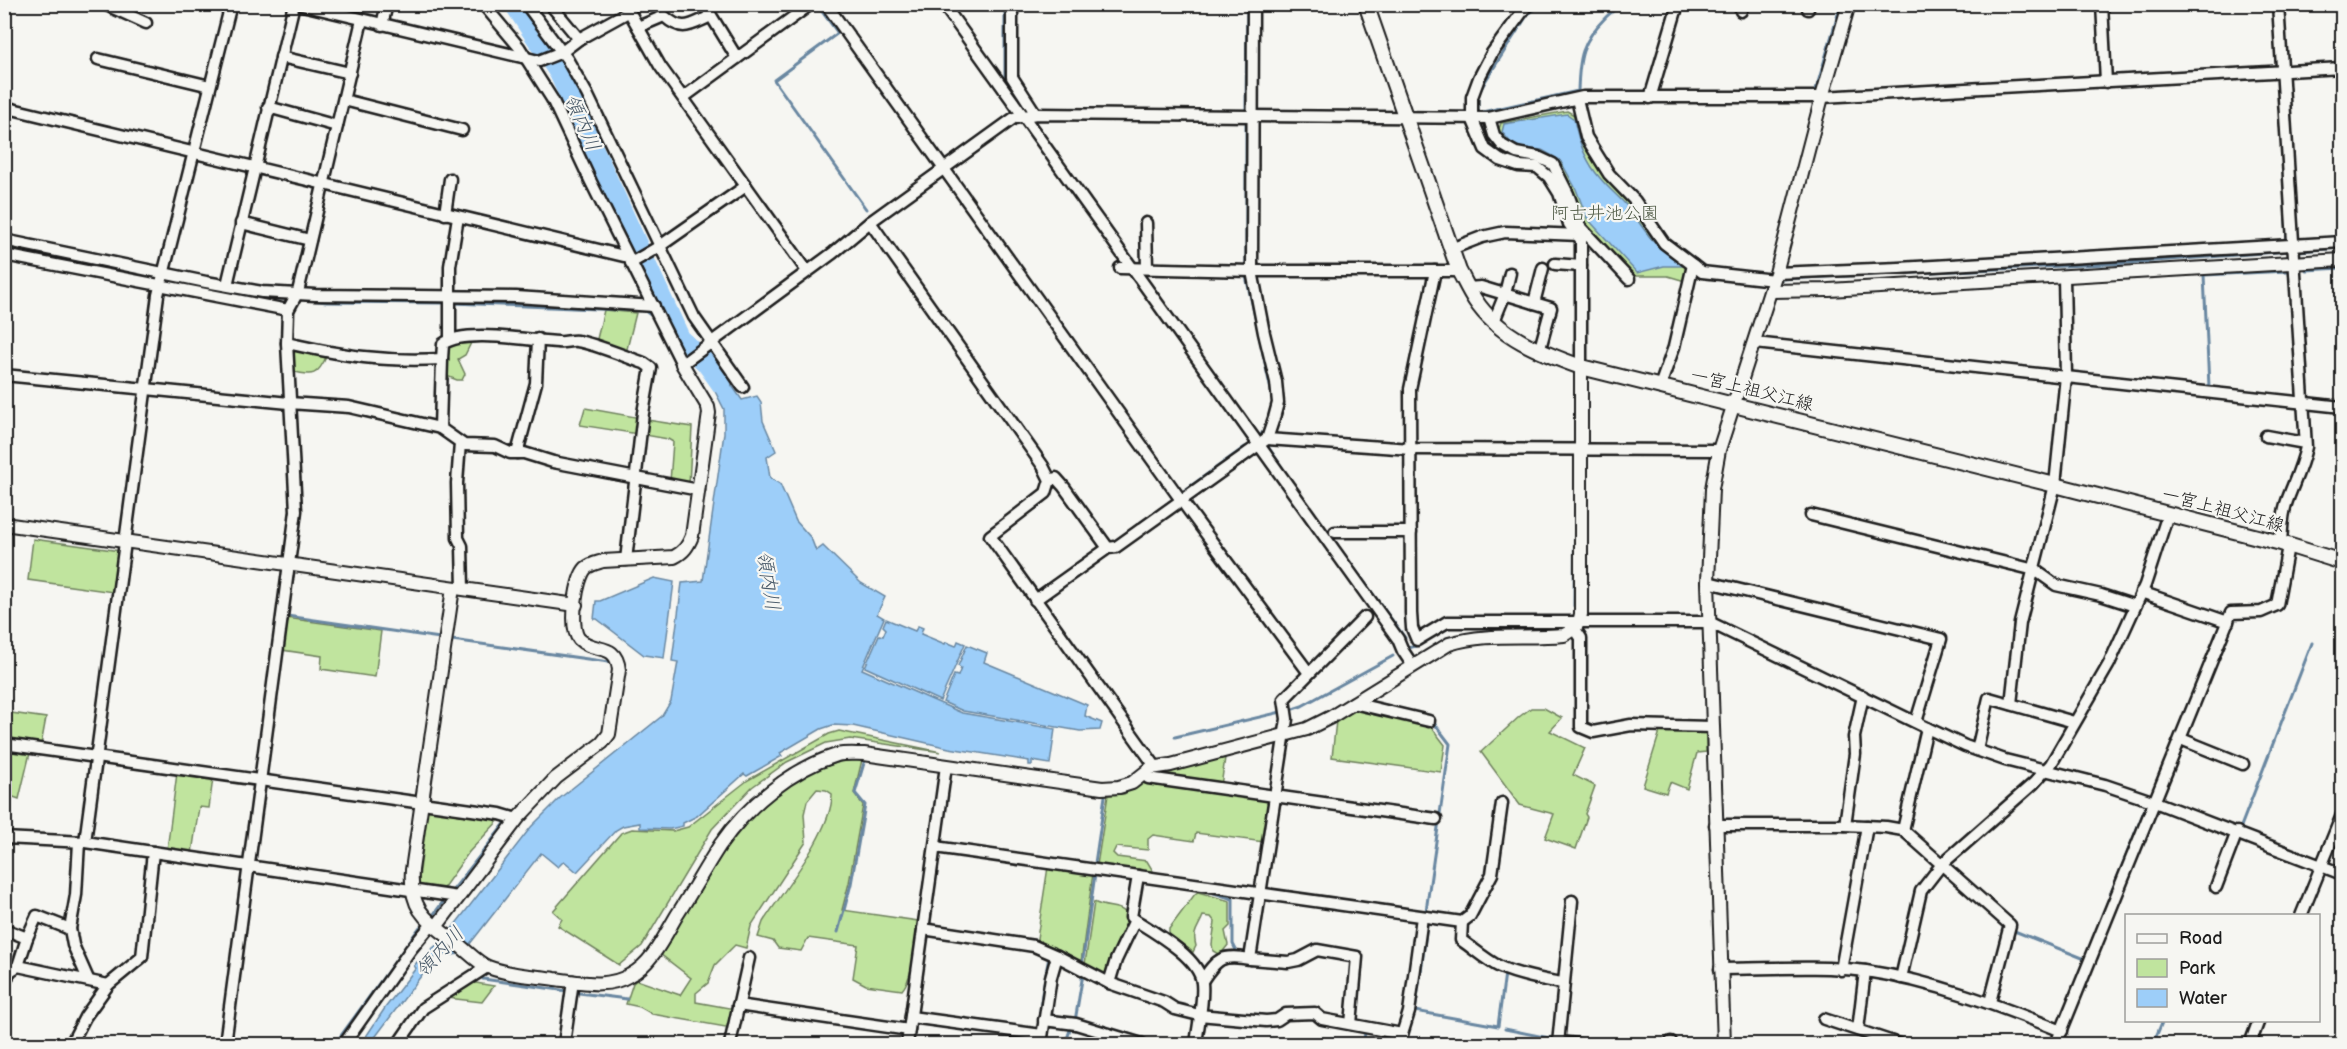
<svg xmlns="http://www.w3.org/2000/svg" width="2347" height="1049" font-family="'Balsamiq Sans','Klee One',sans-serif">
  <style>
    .green { fill: #c0e49e; stroke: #6e805d; stroke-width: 1.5 }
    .water { fill: #9dcef9; stroke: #6987a1; stroke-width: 1.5 }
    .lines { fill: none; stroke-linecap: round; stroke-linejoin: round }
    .stream { stroke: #6987a1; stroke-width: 3 }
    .river { stroke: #9dcef9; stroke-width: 20 }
    .minor-casing { stroke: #1c1c1c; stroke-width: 15 }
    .tertiary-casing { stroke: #1c1c1c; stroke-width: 16 }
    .secondary-casing { stroke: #1c1c1c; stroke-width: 18 }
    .minor { stroke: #f6f6f2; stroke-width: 10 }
    .tertiary { stroke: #f6f6f2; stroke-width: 12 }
    .secondary { stroke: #f6f6f2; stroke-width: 14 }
    .labels { text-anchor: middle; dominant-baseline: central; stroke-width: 4.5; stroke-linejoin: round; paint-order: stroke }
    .park-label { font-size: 18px; fill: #4d5843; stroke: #f6f6f2 }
    .street-label { font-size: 18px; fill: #1c1c1c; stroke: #f6f6f2 }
    .water-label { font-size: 20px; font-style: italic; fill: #495a69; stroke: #f6f6f2 }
  </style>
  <rect width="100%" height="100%" fill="#f6f6f2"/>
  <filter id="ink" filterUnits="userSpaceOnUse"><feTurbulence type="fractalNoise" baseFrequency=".0167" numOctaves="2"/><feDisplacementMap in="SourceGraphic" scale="12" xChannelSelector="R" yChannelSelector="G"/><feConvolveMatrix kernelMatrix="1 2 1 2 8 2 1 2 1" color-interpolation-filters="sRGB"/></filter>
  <g filter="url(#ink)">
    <g class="green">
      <path d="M1567,111L1576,116C1586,162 1612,181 1639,217C1646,226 1658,247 1667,254C1673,258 1681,257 1687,263L1685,281L1668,276H1633L1582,225L1564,175L1504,143L1497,134L1501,123Z"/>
      <path d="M604,310L636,313L626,353L596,343Z"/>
      <path d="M479,339L478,342L471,343L465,355L458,359L465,374L462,380H457L444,375L445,346Z"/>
      <path d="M292,348L327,355C318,376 313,377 291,371Z"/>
      <path d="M585,408L641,418L638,434L580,425Z"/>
      <path d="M647,420L692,427L689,485L670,482L673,442L668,439L645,435Z"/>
      <path d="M33,539L120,551L113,592L28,580Z"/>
      <path d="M286,618L381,631L375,677L321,669L322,656L282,650Z"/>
      <path d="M1531,708H1544L1562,718L1550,731L1585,748L1573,775L1595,786L1585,814L1587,817L1576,849L1545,838L1554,814L1520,805L1481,752L1519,717Z"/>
      <path d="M1358,709L1429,724L1445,745L1441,772L1332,757L1336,721Z"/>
      <path d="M4,712L46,718L41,745L5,738Z"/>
      <path d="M1661,728L1706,732V752L1697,753L1687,789L1670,782L1666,793L1643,786Z"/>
      <path d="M839,731L941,752L850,739L826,743L787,762L752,787L712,829L642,946L619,965L558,926L562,919L553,911L621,833L632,829L673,831L688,827L748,780L829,734Z"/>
      <path d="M8,751L30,753L19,799L5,794V759Z"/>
      <path d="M1225,758L1221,786L1152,777L1158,773Z"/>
      <path d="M849,760H862L854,793L863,805L849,883L842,910L918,921C915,939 914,977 902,990L866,985L853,978L858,945L808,938L801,951L778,948L773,941L758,937L763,922C783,891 833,830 832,794L826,790L817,789L807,801L804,814L806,842L751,926L746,948L735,945L715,965L708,983L696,993V1002L735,1009L731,1028L652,1014L640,1007L626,1004L633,983L637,980L680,995L691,978L660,954C706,880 754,778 849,760Z"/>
      <path d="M177,773L213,778L209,808L199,807L192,853L167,850Z"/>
      <path d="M1145,780L1267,797L1271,801L1264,842L1196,833L1194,841L1153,835L1148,839V850L1116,847L1113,853L1117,857L1147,861L1153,871L1150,872L1097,865L1108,795L1124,794Z"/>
      <path d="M428,807L500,819L469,852L442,890L418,886Z"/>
      <path d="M1048,867L1093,873L1081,962L1059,949L1051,947L1050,951L1036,945Z"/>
      <path d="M1198,892L1230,901V926L1225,931L1228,945L1220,955L1213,951L1212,944L1215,922L1211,917L1203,916C1198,929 1192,931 1196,946L1193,952L1169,934V929L1195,894Z"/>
      <path d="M1094,902C1110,911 1124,901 1131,923L1108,977L1085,964Z"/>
      <path d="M470,982L494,986L482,1002L447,998Z"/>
    </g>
    <g class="water">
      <path d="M1567,114L1574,119C1578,140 1586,162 1600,178C1608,188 1618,196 1626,205C1647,231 1653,250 1685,264L1683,266H1664L1637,273L1587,218L1576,189L1560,160L1542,150L1522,148L1511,143L1502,132L1504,124Z"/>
      <path d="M710,360L726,377L742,400L757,396L761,402L763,421L776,451L767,457L770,478L780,484L796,521L811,538L816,551L823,546L861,583L885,597L877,614L884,618L862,669L962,713L1055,729L1050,764L1032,761V765H1029V761L949,748L853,726L833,725L821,729L780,753L782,756L747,776L744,774L697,816L683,823V826L670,829L640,828V823L623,826L616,830L577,872L564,861L558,867L541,853L462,954L436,956L370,1044H361L385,1008L416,968L414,966L417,962L420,964L433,948L444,939L531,827L560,798L662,716L671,701L678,662L672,661L682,583L703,581L724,433V409L702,366Z"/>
      <path d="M654,578L674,582L664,658L644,655L597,619H594L596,601H600Z"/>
      <path d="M886,619L915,631L918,626L923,628L921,634L945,644L946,642L956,646L958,641L965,644L940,701L865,667L879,635L883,636L886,629L883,626Z"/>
      <path d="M967,645L987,653L984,662L1087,705L1085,716L1102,723L1100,730L1080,731L963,711L943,702L954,675L958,676L961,668L958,666Z"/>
    </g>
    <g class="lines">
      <g class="stream">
        <path d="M1005,4V84"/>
        <path d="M1543,4L1528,14L1486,80L1478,94V113L1578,91C1579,58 1581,42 1606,17C1611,12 1616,10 1620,4"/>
        <path d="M818,6L838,33L774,80L866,209"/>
        <path d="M1815,93L1841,4"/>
        <path d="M1246,109L1247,4"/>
        <path d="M1246,123V266"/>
        <path d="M2284,183L2287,240"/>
        <path d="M4,246L158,278"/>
        <path d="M2298,251L2342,248"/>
        <path d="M2306,270L2342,268"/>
        <path d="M1246,276L1272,395"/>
        <path d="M1782,279L2127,263L2290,251"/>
        <path d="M168,281L258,298L285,299"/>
        <path d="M309,300L327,302L444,303"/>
        <path d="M454,303L645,311L652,316"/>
        <path d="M1575,379V444"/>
        <path d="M2180,384L2218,388"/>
        <path d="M2209,387L2204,275L2288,271"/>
        <path d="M1260,436L1265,429"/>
        <path d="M1267,445L1305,501"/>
        <path d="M1181,493L1245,447"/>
        <path d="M1316,516L1405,638"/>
        <path d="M1114,542L1175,498"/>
        <path d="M1574,606L1575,452"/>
        <path d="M287,616L440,638"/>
        <path d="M452,640L609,662"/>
        <path d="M1405,649L1419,645"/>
        <path d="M1293,709L1302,706L1393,656"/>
        <path d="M1175,737L1281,712"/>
        <path d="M2240,829L2312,643"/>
        <path d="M1095,863L1105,796"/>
        <path d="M453,890L507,821"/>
        <path d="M1205,890L1233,899V944L1238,954"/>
        <path d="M1426,911L1450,744L1431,719"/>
        <path d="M2103,913L2146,806"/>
        <path d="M434,914L443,902"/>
        <path d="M2012,930L2085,959L2086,955"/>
        <path d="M838,932L851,884L865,805L855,793L864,763"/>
        <path d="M1082,965L1095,874H1097"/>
        <path d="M1421,972L1427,924"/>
        <path d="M1420,977L1415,1011L1498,1026L1505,973"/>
        <path d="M483,979L567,991"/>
        <path d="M579,993L627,999"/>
        <path d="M1039,1019L1042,994L1049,957"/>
        <path d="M1075,1021L1083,974"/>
        <path d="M1505,1029L1554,1039"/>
        <path d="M1046,1039L1066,1042L1071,1027"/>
        <path d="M335,1044L420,927"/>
        <path d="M1364,1044L1365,1030"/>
        <path d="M2153,1044L2163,1020"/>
      </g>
      <path class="river" d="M514,4L559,73L680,338L706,363L721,384"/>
      <defs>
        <g id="minor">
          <path d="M104,4L146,23"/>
          <path d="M298,4L539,61L562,52L579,39L628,12"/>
          <path d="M483,4L519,47L552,99L591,182L682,364L833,253L870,222L1043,466L1050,480L1046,493L990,536L1155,766"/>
          <path d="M526,4L567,59L587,94L694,317L743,387"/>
          <path d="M550,4L579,39"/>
          <path d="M625,4L660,66L807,271"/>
          <path d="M704,4L737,58"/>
          <path d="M826,4L1181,500L1309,673"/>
          <path d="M943,4L1398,639L1403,651L1413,666"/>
          <path d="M1012,4V77L1036,114"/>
          <path d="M1528,4L1492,53L1479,78L1472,97V118L1485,149L1500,160L1518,166L1537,167L1549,177L1559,193L1569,224L1581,240V367"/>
          <path d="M2102,4L2106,82"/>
          <path d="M2278,4L2306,447C2302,466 2294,482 2287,501C2282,514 2282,529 2281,543"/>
          <path d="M1808,9L1809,4"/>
          <path d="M1741,11L1743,4"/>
          <path d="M382,25L387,4"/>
          <path d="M638,27L664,16C683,33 690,25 711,16"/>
          <path d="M281,57L350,73"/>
          <path d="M98,59L210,86"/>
          <path d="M684,97L811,4"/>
          <path d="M1650,98L1678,4"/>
          <path d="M1577,99L1586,137L1609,174L1635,201L1664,243L1702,272L1774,280"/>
          <path d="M344,100L462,130"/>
          <path d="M4,107L628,257"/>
          <path d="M268,107L337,126"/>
          <path d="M1489,118L1494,135L1502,145L1516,153L1538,157L1553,164L1568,194L1580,227L1629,279"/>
          <path d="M445,214L450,179"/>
          <path d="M870,222L1014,118L1036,114L1489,118L1583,97H1822L2342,68"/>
          <path d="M241,223L310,240"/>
          <path d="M1146,223L1147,268"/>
          <path d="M4,240L206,282L262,292L315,295L516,297L654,306"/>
          <path d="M1451,249L1482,237L1505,232L1580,235"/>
          <path d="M4,255L288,310"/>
          <path d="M631,263L660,246L746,186"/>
          <path d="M1555,264L1581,266"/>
          <path d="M1120,268L1252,271H1459"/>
          <path d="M1435,271L1410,389L1411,613L1412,628L1417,640L1447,622H1709L1927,728L1903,830L2010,925L1990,1002"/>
          <path d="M1776,273L1899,268L2342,242"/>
          <path d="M227,285L294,4"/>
          <path d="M1468,288L1481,287L1551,308L1539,352"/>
          <path d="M1534,303L1543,268"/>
          <path d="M1494,321L1505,294L1510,273"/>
          <path d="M450,338V266L458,217"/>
          <path d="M287,343C344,356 384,362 442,359L443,344C465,328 531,341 558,342C564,343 571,340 577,341C593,343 626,357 644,363L651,368L643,413L626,560"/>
          <path d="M1755,343L2342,407"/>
          <path d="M4,375L289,403L349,407L440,428L464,445L495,446L510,453H524L553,462L699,490"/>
          <path d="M1660,386L1674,347L1693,265"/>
          <path d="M440,428L442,359"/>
          <path d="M2266,436L2305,443"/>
          <path d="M1267,439L1411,449L1719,450"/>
          <path d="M460,443L457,483L458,538L462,546L463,589"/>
          <path d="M517,453L536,383L538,339"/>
          <path d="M1050,480L1056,478L1064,487L1108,548"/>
          <path d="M1811,515L2035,570L2056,585L2101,595L2135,606"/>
          <path d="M1335,532H1411"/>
          <path d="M1708,582L1941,639L1916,722"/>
          <path d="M2141,592L2228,622"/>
          <path d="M1035,600L1108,548L1116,547L1267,439L1274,418L1278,403L1276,382L1264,333L1252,271L1253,4"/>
          <path d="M1575,629L1581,638V727L1593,732L1631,725L1712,727"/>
          <path d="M1353,703L1429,721"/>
          <path d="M2011,704L2020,623L2055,485L2066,376L2064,277"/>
          <path d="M1927,728L1965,746L2005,760L2105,785L2155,802L2342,874"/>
          <path d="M2181,739L2243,764"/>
          <path d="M4,744L500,814L517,819"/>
          <path d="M1977,750L1989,698L2074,722"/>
          <path d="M1146,773L1148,778L1436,819"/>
          <path d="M1715,825H1845L1886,827L1903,830"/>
          <path d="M1845,825L1855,754L1854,737L1863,696"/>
          <path d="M4,838L85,842L458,897"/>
          <path d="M79,842L76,895L70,929L73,945L88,979"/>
          <path d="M85,842L158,295L231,4"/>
          <path d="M935,847L1462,922L1470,916L1492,874L1502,803"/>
          <path d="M2216,887L2237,832"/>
          <path d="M2301,916L2342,815"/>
          <path d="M1135,920C1154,932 1200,958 1202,983C1204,1001 1198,1026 1196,1044"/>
          <path d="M1462,922L1461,940C1474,949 1486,960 1500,967C1515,974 1547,981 1563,983"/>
          <path d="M4,929L27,938L18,966L10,971L4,985"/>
          <path d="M923,929L1034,946L1057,956"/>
          <path d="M27,938L37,916L70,929"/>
          <path d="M1250,959L1288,962L1298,960L1317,950L1357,957L1351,1024"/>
          <path d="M18,966L108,985"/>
          <path d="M1720,969C1768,969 1818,965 1866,971C1934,981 1999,1006 2062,1031"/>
          <path d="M1841,970L1867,826"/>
          <path d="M1901,978L1921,891L1942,864L2034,783L2051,764L2109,664L2145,585L2168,514"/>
          <path d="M1202,981C1217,958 1222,954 1250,959L1287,719L1284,699L1365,617"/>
          <path d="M1109,983L1116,960L1135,920L1131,917L1138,876"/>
          <path d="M738,1005L909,1030"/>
          <path d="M911,1017L1042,1035"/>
          <path d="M1824,1019L1899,1044"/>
          <path d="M1044,1020L1076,1024L1142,1044"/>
          <path d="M1858,1030L1865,971"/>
          <path d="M1558,1042L1577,1044"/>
          <path d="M71,1044L85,1017L108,985L142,957L153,852"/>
          <path d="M225,1044L296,511L287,343L288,310L298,292L362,20"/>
          <path d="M344,1044L411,949L432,924"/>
          <path d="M398,1044L423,1008L487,967"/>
          <path d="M564,1044L573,981"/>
          <path d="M730,1044L749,958"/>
          <path d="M907,1044L946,766"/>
          <path d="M1041,1044L1051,977L1057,956L1109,983L1164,1002L1175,1009L1199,1015L1266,1021L1277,1020L1286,1014L1315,1013L1322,1019L1402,1034"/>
          <path d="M1399,1044L1409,1012L1422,917"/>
          <path d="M1558,1044L1572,901"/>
          <path d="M1669,1044L1671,1042"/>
          <path d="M2056,1044L2231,613L2261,612L2277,605L2288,546"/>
          <path d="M2250,1044L2259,1020"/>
        </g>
        <g id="tertiary">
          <path d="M1771,291L1829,290L2342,260"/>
          <path d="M4,524L576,605"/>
          <path d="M453,588L412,870C409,913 429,921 459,945C468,952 478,963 488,967C509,975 534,976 555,979C581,982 607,989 630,975C652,964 665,935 677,915C692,892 705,868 720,845C746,807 791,769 837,755C845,753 855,754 864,754L1102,788L1119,787L1132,783L1151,768L1171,765L1307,729L1331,717L1449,644C1489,632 1524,639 1564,635C1574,629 1579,626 1581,614V367"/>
          <path d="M436,927L519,817L556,778L602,743L609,734L619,670C616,641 594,654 579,639C569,628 576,578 586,568C591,564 597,563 603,561L674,557C684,552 688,546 692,536L709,413L708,407L682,364"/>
          <path d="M1724,1044L1708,582L1712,489L1719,450L1776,273L1822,97L1849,4"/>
        </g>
        <path id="secondary" d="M1366,4L1459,271C1464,280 1469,291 1475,300C1499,337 1542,353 1581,367L2055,485L2281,543L2342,562"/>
      </defs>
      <use href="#minor" class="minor-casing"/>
      <use href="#tertiary" class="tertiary-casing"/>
      <use href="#secondary" class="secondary-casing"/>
      <use href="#minor" class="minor"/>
      <use href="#tertiary" class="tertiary"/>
      <use href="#secondary" class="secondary"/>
    </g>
  </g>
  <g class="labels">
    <g class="park-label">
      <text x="1605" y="213">阿古井池公園</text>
    </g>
    <g class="street-label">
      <text transform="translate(1752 390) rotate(14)">一宮上祖父江線</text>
      <text transform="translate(2223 510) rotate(15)">一宮上祖父江線</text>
    </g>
    <g class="water-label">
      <text transform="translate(582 123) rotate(66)">領内川</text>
      <text transform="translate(768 581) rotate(81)">領内川</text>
      <text transform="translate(440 952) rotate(-47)">領内川</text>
    </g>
  </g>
  <rect width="2347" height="1049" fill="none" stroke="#f6f6f2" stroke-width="24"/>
  <rect x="12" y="12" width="2323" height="1025" fill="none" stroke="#1c1c1c" stroke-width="2" filter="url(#ink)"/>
  <rect x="2125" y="914" width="195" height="108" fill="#f6f6f2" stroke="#9f9f9c" stroke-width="1.5"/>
  <rect x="2137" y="934" width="30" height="9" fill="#f6f6f2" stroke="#9f9f9c" stroke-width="1.5"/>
  <text x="2179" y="944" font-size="18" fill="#1c1c1c">Road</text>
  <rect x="2137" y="959" width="30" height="18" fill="#c0e49e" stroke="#9f9f9c" stroke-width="1.5"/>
  <text x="2179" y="974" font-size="18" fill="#1c1c1c">Park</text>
  <rect x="2137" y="989" width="30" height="18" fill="#9dcef9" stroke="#9f9f9c" stroke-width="1.5"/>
  <text x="2179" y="1004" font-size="18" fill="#1c1c1c">Water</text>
</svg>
